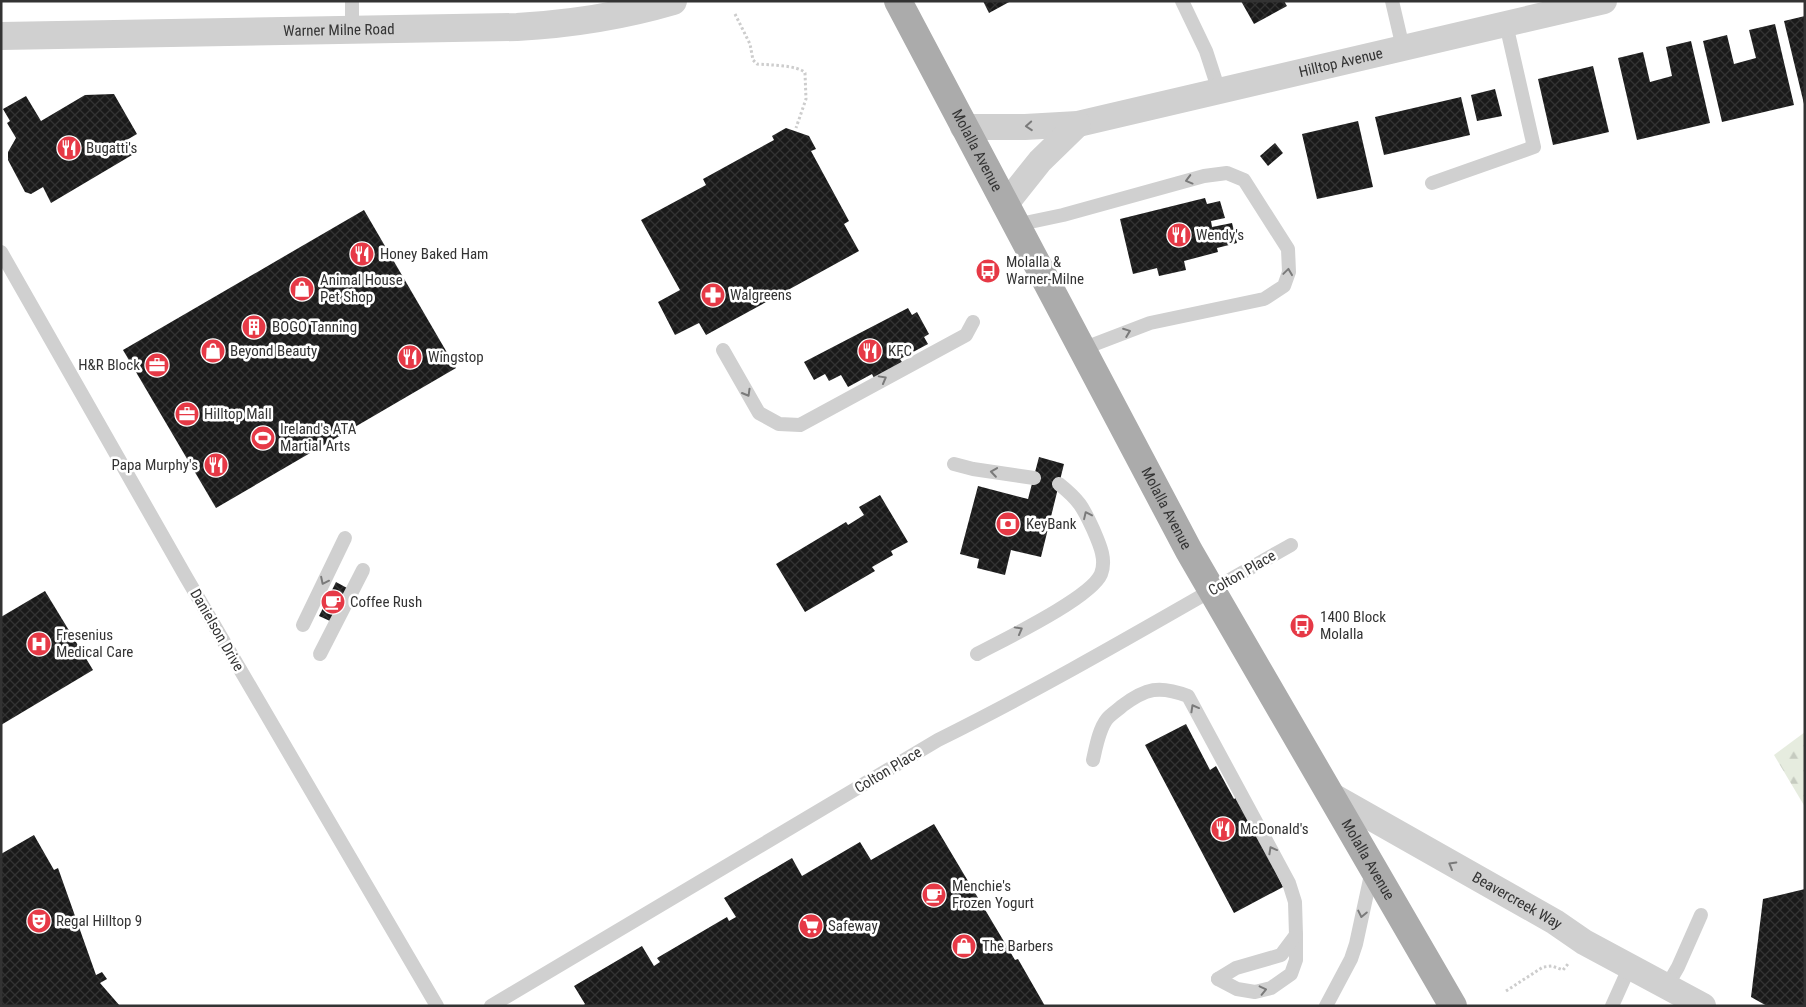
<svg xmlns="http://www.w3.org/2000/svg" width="1806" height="1007" font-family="'Roboto Condensed',sans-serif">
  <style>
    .forest { fill: url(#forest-firs) }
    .building { fill: url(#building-cross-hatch) }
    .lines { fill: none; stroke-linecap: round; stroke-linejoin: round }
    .path { stroke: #cdcdcd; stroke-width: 3; stroke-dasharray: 2.5 2.5; stroke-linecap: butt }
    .service { stroke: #d0d0d0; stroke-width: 14 }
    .minor { stroke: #d0d0d0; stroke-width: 26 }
    .tertiary { stroke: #d0d0d0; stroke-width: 28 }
    .primary { stroke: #ababab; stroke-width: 28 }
    .oneway { stroke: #7a7a7a }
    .labels { text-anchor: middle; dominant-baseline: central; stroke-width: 5; stroke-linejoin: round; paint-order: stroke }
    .street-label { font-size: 15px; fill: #333; stroke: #fff }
    .poi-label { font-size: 15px; fill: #333; stroke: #fff; text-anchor: start }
  </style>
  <defs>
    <pattern id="forest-firs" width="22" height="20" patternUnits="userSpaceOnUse" patternTransform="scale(1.25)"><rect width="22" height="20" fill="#e6ecdf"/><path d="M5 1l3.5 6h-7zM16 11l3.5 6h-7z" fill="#c6cbc0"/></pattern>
    <pattern id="building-cross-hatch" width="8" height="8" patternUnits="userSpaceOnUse" patternTransform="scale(1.25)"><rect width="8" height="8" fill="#1a1a1a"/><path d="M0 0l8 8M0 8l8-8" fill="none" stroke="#333"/></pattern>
  </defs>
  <rect width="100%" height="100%" fill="#fff"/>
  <path class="forest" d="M1805,732V807L1774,755Z"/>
  <g class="building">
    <path d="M983,1H1011L989,13Z"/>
    <path d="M1241,1H1284L1287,6L1254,24Z"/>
    <path d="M1805,16V104H1804L1784,21Z"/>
    <path d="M1775,24L1794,105L1722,122L1703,41L1727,35L1734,64L1756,58L1749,30Z"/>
    <path d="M1691,41L1710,123L1637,140L1618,58L1643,52L1650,82L1672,76L1666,47Z"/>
    <path d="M1593,66L1609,132L1553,145L1538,79Z"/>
    <path d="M1495,89L1502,116L1477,121L1471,95Z"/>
    <path d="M114,94L137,134L125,141L132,155L51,203L43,187L31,194L25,192L8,160V152L16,138L7,123L10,121L3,109L26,96L41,121L85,95Z"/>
    <path d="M1461,97L1470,135L1384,155L1375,117Z"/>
    <path d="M1358,121L1373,187L1317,199L1302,134Z"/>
    <path d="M786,128L809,136L816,149L811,151L849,221L844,224L859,251L706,335L699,323L675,335L658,302L680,290L641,220L706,185L703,179L774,140L772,136Z"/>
    <path d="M1275,143L1283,153L1268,166L1260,156Z"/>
    <path d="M1205,198L1207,204L1220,201L1225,218L1211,221L1212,227L1232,223L1237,243L1217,248L1218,252L1184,261L1186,270L1159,276L1157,268L1133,274L1120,219Z"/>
    <path d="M364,210L456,368L216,508L123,350Z"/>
    <path d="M908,308L912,315L917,312L929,334L924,337L928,344L900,359L904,365L875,380L872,374L848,387L841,375L829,381L825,374L814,380L804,362Z"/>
    <path d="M1039,457L1064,464L1041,557L1011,550L1005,575L977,568L979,559L960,554L978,486L1028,499Z"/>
    <path d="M880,495L908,542L891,551L893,555L872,567L875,571L805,612L776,564L846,522L848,525L864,515L859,507Z"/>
    <path d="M336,582L347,588L330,621L319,616Z"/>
    <path d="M45,591L93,670L1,725V617Z"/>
    <path d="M1186,724L1210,770L1216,766L1234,799L1239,796L1283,887L1234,913L1145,745Z"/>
    <path d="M934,824L1015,960L1018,959L1045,1006H583L585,1004L574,986L642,946L654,966L660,962L657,958L727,917L729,921L736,917L724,898L792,858L802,876L860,842L871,860Z"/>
    <path d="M34,835L54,870L58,868L96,975L102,972L107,979L100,983L120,1006H1V854Z"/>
    <path d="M1805,889V1006H1767L1751,997L1763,899Z"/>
  </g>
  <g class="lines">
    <g class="path">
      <path d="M735,14L750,44L753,60L757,64C768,65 799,65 805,73L806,99L796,128"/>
      <path d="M1506,991L1543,967L1552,966L1563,970L1568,964"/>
    </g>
    <g class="service">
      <path d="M352,1V30"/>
      <path d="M1182,1L1206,51L1219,91"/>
      <path d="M1392,1L1403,48"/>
      <path d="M1432,183L1534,147L1506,24"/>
      <path d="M1016,225L1063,215L1204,176L1227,173L1244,180L1288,249L1289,272L1284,286L1264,299L1150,323L1082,349"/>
      <path d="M1,252L186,577L437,1006"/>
      <path d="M723,350L759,413L779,424L800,425L966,335L973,322"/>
      <path d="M954,464L973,469L1034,478"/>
      <path d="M303,625L345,538"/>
      <path d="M320,654L363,570"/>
      <path d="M977,654C1003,640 1091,598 1101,574C1107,559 1099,543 1093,529C1083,507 1079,500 1059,484"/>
      <path d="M1093,760C1096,747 1099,729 1107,719C1111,714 1118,710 1122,706C1146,688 1159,685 1188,696L1289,883L1295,902L1296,935V960L1291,974L1271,988L1255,992L1237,989L1218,979"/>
      <path d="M1218,979L1236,968L1281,955L1296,935"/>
      <path d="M1667,986L1678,967L1701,915"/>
      <path d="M491,1006L938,740C1059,680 1174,611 1291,545"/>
      <path d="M1326,1006L1351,959L1356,944L1372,870"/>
      <path d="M1612,1006L1630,966"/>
    </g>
    <g class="minor">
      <path id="s1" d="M963,127H1025L1078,124L1604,1"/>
      <path d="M1005,205L1040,161L1078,124"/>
      <path id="s2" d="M1331,795L1555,922L1584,942L1703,1006"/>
    </g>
    <path class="tertiary" id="s3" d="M1,36L517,27C570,24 622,16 673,1"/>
    <path class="primary" id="s4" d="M898,1L1189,551L1453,1006"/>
  </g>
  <defs><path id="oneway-chevron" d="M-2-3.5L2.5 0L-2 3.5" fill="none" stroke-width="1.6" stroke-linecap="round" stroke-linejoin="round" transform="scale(1.25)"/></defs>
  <g class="oneway">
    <use href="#oneway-chevron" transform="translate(1029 126) rotate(176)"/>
    <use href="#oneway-chevron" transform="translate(1189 180) rotate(165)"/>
    <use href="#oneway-chevron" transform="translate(1288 272) rotate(-82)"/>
    <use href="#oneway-chevron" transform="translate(1127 332) rotate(-21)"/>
    <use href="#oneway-chevron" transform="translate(883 379) rotate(-29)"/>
    <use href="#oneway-chevron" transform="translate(747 393) rotate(60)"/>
    <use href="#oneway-chevron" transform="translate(994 472) rotate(-172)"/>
    <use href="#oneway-chevron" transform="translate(1087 515) rotate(-115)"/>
    <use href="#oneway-chevron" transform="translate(324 581) rotate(116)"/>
    <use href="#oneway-chevron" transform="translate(1019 630) rotate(-29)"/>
    <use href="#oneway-chevron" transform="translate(1194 708) rotate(-119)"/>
    <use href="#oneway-chevron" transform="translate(1272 850) rotate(-119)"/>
    <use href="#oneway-chevron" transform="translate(1452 865) rotate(-150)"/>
    <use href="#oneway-chevron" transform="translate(1362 914) rotate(102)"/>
    <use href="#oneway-chevron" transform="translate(1263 990) rotate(-13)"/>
  </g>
  <defs>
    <symbol id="restaurant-disc" viewBox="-11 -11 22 22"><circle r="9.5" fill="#e63946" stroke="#fff"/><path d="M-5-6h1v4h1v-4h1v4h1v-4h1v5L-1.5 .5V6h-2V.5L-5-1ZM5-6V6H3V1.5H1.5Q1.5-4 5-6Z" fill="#fff"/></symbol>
    <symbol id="bus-disc" viewBox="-11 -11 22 22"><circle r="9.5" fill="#e63946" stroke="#fff"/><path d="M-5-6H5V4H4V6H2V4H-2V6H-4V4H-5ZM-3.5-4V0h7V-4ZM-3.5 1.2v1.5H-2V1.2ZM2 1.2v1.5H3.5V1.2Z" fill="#fff"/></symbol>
    <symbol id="shop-disc" viewBox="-11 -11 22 22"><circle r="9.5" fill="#e63946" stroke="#fff"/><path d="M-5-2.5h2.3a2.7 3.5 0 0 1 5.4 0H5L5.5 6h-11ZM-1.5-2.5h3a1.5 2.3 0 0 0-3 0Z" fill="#fff"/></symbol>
    <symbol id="pharmacy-disc" viewBox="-11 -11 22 22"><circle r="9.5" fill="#e63946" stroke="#fff"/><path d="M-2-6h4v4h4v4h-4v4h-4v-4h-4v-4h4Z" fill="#fff"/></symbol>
    <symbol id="building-disc" viewBox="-11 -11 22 22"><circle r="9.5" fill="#e63946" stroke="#fff"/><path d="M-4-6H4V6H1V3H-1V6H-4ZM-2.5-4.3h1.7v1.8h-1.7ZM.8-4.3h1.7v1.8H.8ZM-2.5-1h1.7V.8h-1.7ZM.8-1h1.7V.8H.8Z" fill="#fff"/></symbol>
    <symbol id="office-disc" viewBox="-11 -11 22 22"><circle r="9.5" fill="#e63946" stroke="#fff"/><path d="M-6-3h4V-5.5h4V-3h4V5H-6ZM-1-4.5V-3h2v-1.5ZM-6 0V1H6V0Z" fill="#fff"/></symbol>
    <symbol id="stadium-disc" viewBox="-11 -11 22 22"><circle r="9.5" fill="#e63946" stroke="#fff"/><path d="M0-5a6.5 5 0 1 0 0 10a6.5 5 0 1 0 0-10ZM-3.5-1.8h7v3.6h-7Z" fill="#fff"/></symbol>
    <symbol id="bank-disc" viewBox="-11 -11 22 22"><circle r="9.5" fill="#e63946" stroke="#fff"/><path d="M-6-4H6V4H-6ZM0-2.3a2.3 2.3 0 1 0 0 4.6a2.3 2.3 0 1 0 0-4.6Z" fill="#fff"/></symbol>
    <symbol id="cafe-disc" viewBox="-11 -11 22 22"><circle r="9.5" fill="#e63946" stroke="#fff"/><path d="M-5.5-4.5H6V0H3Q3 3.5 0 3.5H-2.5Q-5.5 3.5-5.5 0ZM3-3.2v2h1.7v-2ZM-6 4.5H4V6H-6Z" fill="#fff"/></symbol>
    <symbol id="hospital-disc" viewBox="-11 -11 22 22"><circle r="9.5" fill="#e63946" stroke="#fff"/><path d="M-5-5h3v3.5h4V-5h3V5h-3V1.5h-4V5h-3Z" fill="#fff"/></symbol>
    <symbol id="theatre-disc" viewBox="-11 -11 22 22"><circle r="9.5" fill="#e63946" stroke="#fff"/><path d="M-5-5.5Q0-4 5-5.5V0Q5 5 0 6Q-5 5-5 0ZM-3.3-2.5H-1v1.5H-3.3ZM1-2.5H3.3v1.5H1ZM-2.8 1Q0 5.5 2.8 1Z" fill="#fff"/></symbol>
    <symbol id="supermarket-disc" viewBox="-11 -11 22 22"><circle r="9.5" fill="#e63946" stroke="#fff"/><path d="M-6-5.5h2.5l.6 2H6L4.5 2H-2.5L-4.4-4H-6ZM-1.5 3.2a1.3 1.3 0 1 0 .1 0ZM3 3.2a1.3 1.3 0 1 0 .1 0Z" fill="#fff"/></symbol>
  </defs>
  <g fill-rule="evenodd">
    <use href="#restaurant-disc" x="55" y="134" width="28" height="28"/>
    <use href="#restaurant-disc" x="1165" y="221" width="28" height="28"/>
    <use href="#restaurant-disc" x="348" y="240" width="28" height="28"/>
    <use href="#bus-disc" x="974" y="257" width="28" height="28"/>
    <use href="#shop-disc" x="288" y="275" width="28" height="28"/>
    <use href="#pharmacy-disc" x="699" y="281" width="28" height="28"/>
    <use href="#building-disc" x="240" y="313" width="28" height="28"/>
    <use href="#shop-disc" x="199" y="337" width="28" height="28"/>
    <use href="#restaurant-disc" x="856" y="337" width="28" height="28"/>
    <use href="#restaurant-disc" x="396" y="343" width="28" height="28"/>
    <use href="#office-disc" x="143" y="351" width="28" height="28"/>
    <use href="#office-disc" x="173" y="400" width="28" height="28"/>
    <use href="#stadium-disc" x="249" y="424" width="28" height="28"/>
    <use href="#restaurant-disc" x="202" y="451" width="28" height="28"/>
    <use href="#bank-disc" x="994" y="510" width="28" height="28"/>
    <use href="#cafe-disc" x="319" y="588" width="28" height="28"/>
    <use href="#bus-disc" x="1288" y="612" width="28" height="28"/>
    <use href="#hospital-disc" x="25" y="630" width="28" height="28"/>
    <use href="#restaurant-disc" x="1209" y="815" width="28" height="28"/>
    <use href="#cafe-disc" x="920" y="881" width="28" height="28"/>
    <use href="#theatre-disc" x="25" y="907" width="28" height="28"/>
    <use href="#supermarket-disc" x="797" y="912" width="28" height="28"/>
    <use href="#shop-disc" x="950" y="932" width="28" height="28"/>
  </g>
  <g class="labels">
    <g class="street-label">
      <text stroke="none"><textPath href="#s3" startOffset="338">Warner Milne Road</textPath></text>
      <text stroke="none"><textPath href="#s1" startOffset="385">Hilltop Avenue</textPath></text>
      <text stroke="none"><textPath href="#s4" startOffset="169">Molalla Avenue</textPath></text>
      <text stroke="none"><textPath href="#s4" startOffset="574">Molalla Avenue</textPath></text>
      <text transform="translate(1242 573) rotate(-30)">Colton Place</text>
      <text transform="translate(217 630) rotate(60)">Danielson Drive</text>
      <text transform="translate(888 770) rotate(-31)">Colton Place</text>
      <text stroke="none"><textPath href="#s4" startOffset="979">Molalla Avenue</textPath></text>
      <text stroke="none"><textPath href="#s2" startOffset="214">Beavercreek Way</textPath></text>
    </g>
    <g class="poi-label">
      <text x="86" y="148">Bugatti's</text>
      <text x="1196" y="235">Wendy's</text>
      <text x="380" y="254">Honey Baked Ham</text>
      <text x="1006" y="262">Molalla &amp;<tspan x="1006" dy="17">Warner-Milne</tspan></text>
      <text x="320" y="280">Animal House<tspan x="320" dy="17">Pet Shop</tspan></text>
      <text x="730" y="295">Walgreens</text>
      <text x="272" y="327">BOGO Tanning</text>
      <text x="230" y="351">Beyond Beauty</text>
      <text x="888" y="351">KFC</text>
      <text x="428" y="357">Wingstop</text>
      <text x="140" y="365" text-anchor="end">H&amp;R Block</text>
      <text x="204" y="414">Hilltop Mall</text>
      <text x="280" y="429">Ireland's ATA<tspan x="280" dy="17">Martial Arts</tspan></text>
      <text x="198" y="465" text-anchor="end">Papa Murphy's</text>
      <text x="1026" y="524">KeyBank</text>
      <text x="350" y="602">Coffee Rush</text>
      <text x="1320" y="617">1400 Block<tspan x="1320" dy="17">Molalla</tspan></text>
      <text x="56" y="635">Fresenius<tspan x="56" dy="17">Medical Care</tspan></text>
      <text x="1240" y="829">McDonald's</text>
      <text x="952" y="886">Menchie's<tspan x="952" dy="17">Frozen Yogurt</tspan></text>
      <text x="56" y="921">Regal Hilltop 9</text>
      <text x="828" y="926">Safeway</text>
      <text x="982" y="946">The Barbers</text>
    </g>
  </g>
  <rect width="1806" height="1007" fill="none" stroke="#333333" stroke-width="5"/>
</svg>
